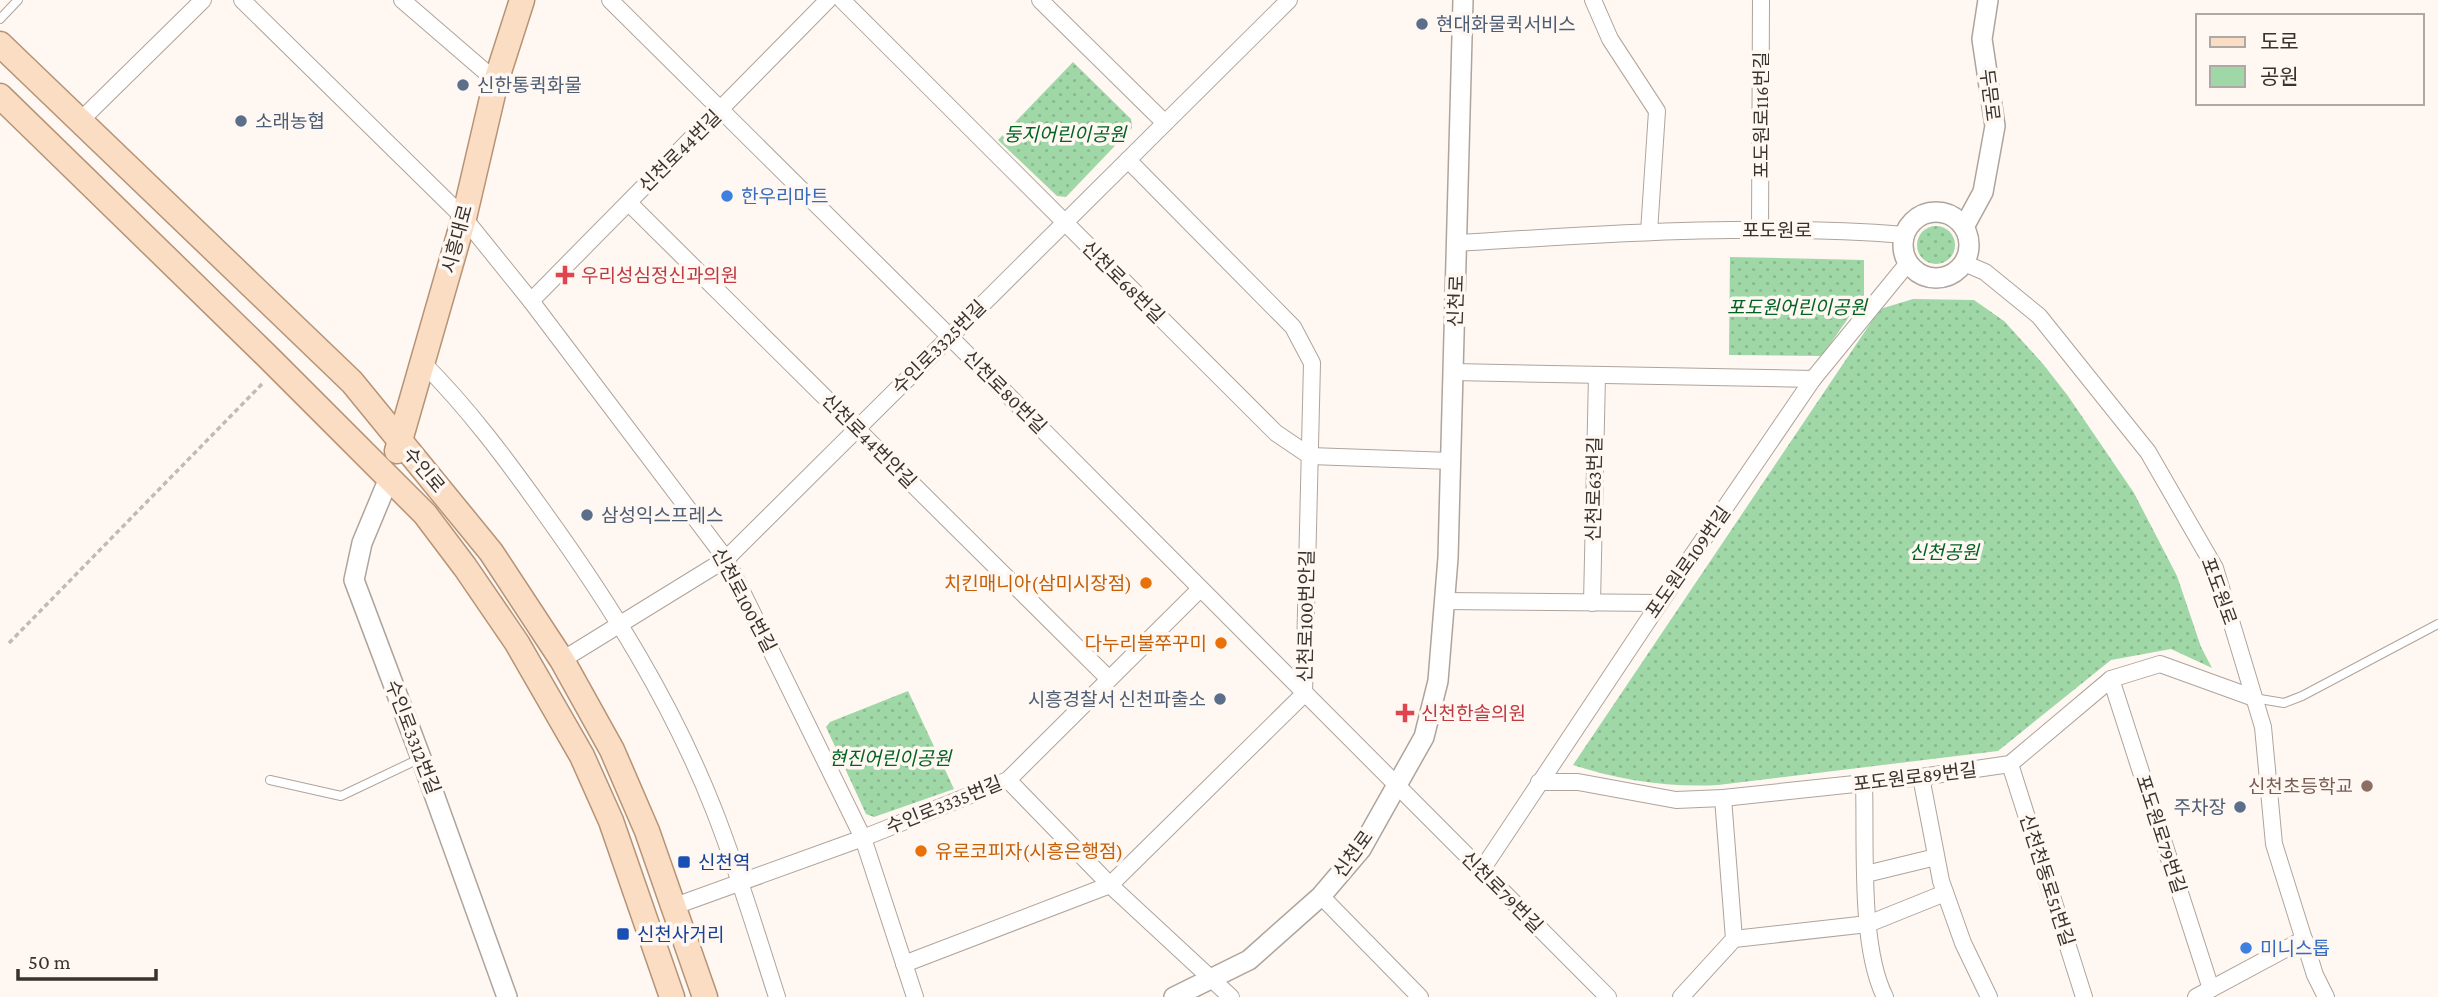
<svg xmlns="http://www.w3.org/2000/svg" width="2438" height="997" font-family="'Crimson Pro','Noto Sans KR',serif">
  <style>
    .green { fill: url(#green-dots) }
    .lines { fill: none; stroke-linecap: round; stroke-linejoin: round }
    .service-casing { stroke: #afa49c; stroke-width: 10 }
    .minor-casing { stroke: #afa49c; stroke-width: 18 }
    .tertiary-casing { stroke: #afa49c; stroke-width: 22 }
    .primary-casing { stroke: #b59376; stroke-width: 27 }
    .path { stroke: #c1bab6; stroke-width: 3.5; stroke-dasharray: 5 3.5; stroke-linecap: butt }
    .service { stroke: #fff; stroke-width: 8 }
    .minor { stroke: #fff; stroke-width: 16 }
    .tertiary { stroke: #fff; stroke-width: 19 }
    .primary { stroke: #fbddc4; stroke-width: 24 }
    .service-dot { fill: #5c6f8a; stroke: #fef7f2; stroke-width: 2.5 }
    .shop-dot { fill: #3f7fe0; stroke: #fef7f2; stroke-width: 2.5 }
    .health-dot { fill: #e0444e; stroke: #fef7f2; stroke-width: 2.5 }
    .food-dot { fill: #e8710a; stroke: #fef7f2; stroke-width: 2.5 }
    .education-dot { fill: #8d6e63; stroke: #fef7f2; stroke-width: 2.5 }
    .transit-dot { fill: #1a4fb4; stroke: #fef7f2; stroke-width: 2.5 }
    .labels { text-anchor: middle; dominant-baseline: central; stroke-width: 7; stroke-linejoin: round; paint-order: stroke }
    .service-label { font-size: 19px; fill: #4e5e75; stroke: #fef7f2; text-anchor: start }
    .street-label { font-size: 19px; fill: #37332f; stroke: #fef7f2 }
    .park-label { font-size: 19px; font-style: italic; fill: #016323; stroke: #fef7f2 }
    .shop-label { font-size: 19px; fill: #366cbe; stroke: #fef7f2; text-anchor: start }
    .health-label { font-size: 19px; fill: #be3a42; stroke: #fef7f2; text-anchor: start }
    .food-label { font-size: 19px; fill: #c56008; stroke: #fef7f2; text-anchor: end }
    .education-label { font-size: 19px; fill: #785e54; stroke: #fef7f2; text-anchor: end }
    .transit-label { font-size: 19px; fill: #164399; stroke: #fef7f2; text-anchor: start }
  </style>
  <defs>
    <pattern id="green-dots" width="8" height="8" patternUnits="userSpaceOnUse" patternTransform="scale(1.75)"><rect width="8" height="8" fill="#a0d7a6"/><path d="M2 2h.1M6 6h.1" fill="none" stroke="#8ab98f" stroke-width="1.8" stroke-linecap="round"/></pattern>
  </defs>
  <rect width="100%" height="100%" fill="#fef7f2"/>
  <g class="green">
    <path d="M1073,62L1131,119L1132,128L1066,197L1057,196L998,140Z"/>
    <circle cx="1936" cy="245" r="19"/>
    <path d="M1730,257L1864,260V295L1822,356L1729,355Z"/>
    <path d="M1913,299L1974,300L2004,321L2043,364L2068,396L2134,493L2177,576L2201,647L2212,668L2171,649L2111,660L1998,751L1718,785C1671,788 1619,780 1573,765L1880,309Z"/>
    <path d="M908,691L954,789L874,817L866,814L826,727L830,722Z"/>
  </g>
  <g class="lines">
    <defs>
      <g id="service">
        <path d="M0,19L18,0"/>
        <path d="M2254,698L2284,703L2302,696L2438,624"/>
        <path d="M270,780L341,796L421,758"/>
      </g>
      <g id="minor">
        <path d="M242,0L464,218L531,301L726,559L863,838L915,997"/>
        <path d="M402,0L496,81"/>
        <path d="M610,0L949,336L1608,997"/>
        <path d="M842,0L1276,433L1310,456L1451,461"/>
        <path d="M1040,0L1165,123"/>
        <path d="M1593,0L1610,39L1657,111L1649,232"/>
        <path d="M81,120L203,0"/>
        <path d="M629,203L1109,679"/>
        <path d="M1760,230L1761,0"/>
        <path d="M1457,243C1606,234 1756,223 1905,235"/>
        <path d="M1964,263L1985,272L2039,316L2148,452L2215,568L2263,727L2274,844L2315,975L2326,997"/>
        <path d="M531,301L828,0"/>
        <path d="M423,363C468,408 506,459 543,511C611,605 672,703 714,810C738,871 757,935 777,997"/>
        <path d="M1453,372L1813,379"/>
        <path d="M1444,601L1659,603"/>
        <path d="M1592,603L1597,375"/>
        <path d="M562,660L726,559L1289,0"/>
        <path d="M2111,679L2211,989"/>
        <path d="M2010,764L2084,997"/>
        <path d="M1921,777L1941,881L1963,943L1989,997"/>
        <path d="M1008,780L1110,885L1231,997"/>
        <path d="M1539,782H1578L1676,800L1723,798L1921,777L2010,764L2111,679L2160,664L2254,698"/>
        <path d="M1864,783C1866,842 1859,946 1885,997"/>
        <path d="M1481,871L1653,613L1813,379L1908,263"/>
        <path d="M1866,874L1936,857"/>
        <path d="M1321,896L1420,997"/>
        <path d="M675,906L863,838L1008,780L1200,589"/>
        <path d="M1734,939L1868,924L1945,893"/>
        <path d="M904,964L1110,885L1304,694L1312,363L1293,327L1128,160"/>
        <path d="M1681,997L1734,939L1723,798"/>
        <path d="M2196,997L2304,939"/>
      </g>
      <g id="tertiary">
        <circle cx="1936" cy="245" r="33"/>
        <path d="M1964,227L1983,192L1995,126L1982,39L1988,0"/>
        <path d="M389,478L362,543L354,580L421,758L507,997"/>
        <path d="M1174,997L1249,960L1321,896L1361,849L1424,737L1438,681L1448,558L1463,0"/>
      </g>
      <g id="primary">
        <path d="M0,44L352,382L491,552L562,660L612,750L647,831L705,997"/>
        <path d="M0,96L267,356L425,514L465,567L517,643L582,756L611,821L672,997"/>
        <path d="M397,451L464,218L496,81L522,0"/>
      </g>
    </defs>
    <use href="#service" class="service-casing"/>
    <use href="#minor" class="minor-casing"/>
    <use href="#tertiary" class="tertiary-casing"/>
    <use href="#primary" class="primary-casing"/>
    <path class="path" d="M9,643L264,382"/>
    <use href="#service" class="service"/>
    <use href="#minor" class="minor"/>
    <use href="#tertiary" class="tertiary"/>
    <use href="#primary" class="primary"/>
  </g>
  <g class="service-dot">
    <circle cx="1422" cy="24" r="7"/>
    <circle cx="463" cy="85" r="7"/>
    <circle cx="241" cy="121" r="7"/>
    <circle cx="587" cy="515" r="7"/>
    <circle cx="1220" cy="699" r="7"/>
    <circle cx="2240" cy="807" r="7"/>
  </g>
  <g class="shop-dot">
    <circle cx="727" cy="196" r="7"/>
    <circle cx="2246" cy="948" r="7"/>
  </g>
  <g class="health-dot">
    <path d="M561.5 264.5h7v7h7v7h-7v7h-7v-7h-7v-7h7z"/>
    <path d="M1401.5 702.5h7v7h7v7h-7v7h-7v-7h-7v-7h7z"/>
  </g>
  <g class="food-dot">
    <circle cx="1146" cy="583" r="7"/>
    <circle cx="1221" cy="643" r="7"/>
    <circle cx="921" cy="851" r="7"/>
  </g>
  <circle class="education-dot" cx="2367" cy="786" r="7"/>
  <g class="transit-dot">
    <rect x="677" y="855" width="14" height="14" rx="3.5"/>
    <rect x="616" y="927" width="14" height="14" rx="3.5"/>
  </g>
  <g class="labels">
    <g class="service-label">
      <text x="1436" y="24">현대화물퀵서비스</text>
      <text x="477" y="85">신한통퀵화물</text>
      <text x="255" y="121">소래농협</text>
      <text x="601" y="515">삼성익스프레스</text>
      <text x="1206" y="699" text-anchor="end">시흥경찰서 신천파출소</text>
      <text x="2226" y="807" text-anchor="end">주차장</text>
    </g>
    <g class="street-label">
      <text transform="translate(1990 95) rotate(83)">두문로</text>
      <text transform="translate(1761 115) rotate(-90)">포도원로116번길</text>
      <text transform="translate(680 151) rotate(-45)">신천로44번길</text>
      <text x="1777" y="230">포도원로</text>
      <text transform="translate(457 239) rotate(-75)">시흥대로</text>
      <text transform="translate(1123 282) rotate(45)">신천로68번길</text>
      <text transform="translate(1456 301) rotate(-88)">신천로</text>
      <text transform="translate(939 347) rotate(-45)">수인로3325번길</text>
      <text transform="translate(1005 392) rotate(45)">신천로80번길</text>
      <text transform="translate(869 441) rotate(45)">신천로44번안길</text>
      <text transform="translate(424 470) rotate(50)">수인로</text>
      <text transform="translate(1594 489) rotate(-89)">신천로63번길</text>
      <text transform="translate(1688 562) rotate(-55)">포도원로109번길</text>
      <text transform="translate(2219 591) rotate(70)">포도원로</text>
      <text transform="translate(744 600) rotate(62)">신천로100번길</text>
      <text transform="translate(1306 616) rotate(-89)">신천로100번안길</text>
      <text transform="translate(413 737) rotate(69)">수인로3312번길</text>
      <text transform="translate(1915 777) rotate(-7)">포도원로89번길</text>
      <text transform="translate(944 805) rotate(-22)">수인로3335번길</text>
      <text transform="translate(2161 834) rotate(72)">포도원로79번길</text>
      <text transform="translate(1353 854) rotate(-54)">신천로</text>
      <text transform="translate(2047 880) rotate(72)">신천천동로51번길</text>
      <text transform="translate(1502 892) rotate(45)">신천로79번길</text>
    </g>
    <g class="park-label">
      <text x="1065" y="134">둥지어린이공원</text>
      <text x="1797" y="307">포도원어린이공원</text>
      <text x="1944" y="552">신천공원</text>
      <text x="890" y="758">현진어린이공원</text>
    </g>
    <g class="shop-label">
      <text x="741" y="196">한우리마트</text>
      <text x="2260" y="948">미니스톱</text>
    </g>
    <g class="health-label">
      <text x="581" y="275">우리성심정신과의원</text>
      <text x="1421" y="713">신천한솔의원</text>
    </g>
    <g class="food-label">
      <text x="1132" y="583">치킨매니아(삼미시장점)</text>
      <text x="1207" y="643">다누리불쭈꾸미</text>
      <text x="935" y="851" text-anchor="start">유로코피자(시흥은행점)</text>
    </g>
    <g class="education-label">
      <text x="2353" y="786">신천초등학교</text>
    </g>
    <g class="transit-label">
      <text x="698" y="862">신천역</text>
      <text x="637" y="934">신천사거리</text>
    </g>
  </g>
  <rect x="2196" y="14" width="228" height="91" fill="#fef7f2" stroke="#aea9a4" stroke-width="2"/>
  <rect x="2210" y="37" width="35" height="10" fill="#fbddc4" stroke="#aea9a4" stroke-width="2"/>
  <text x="2260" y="49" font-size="21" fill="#37332f">도로</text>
  <rect x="2210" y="66" width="35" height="21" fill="#a0d7a6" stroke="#aea9a4" stroke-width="2"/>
  <text x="2260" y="84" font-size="21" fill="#37332f">공원</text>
  <path d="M18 969v10h138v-10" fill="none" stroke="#37332f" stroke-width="3.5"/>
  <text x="28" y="969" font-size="21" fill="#37332f" stroke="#fef7f2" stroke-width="5" paint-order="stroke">50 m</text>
</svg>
